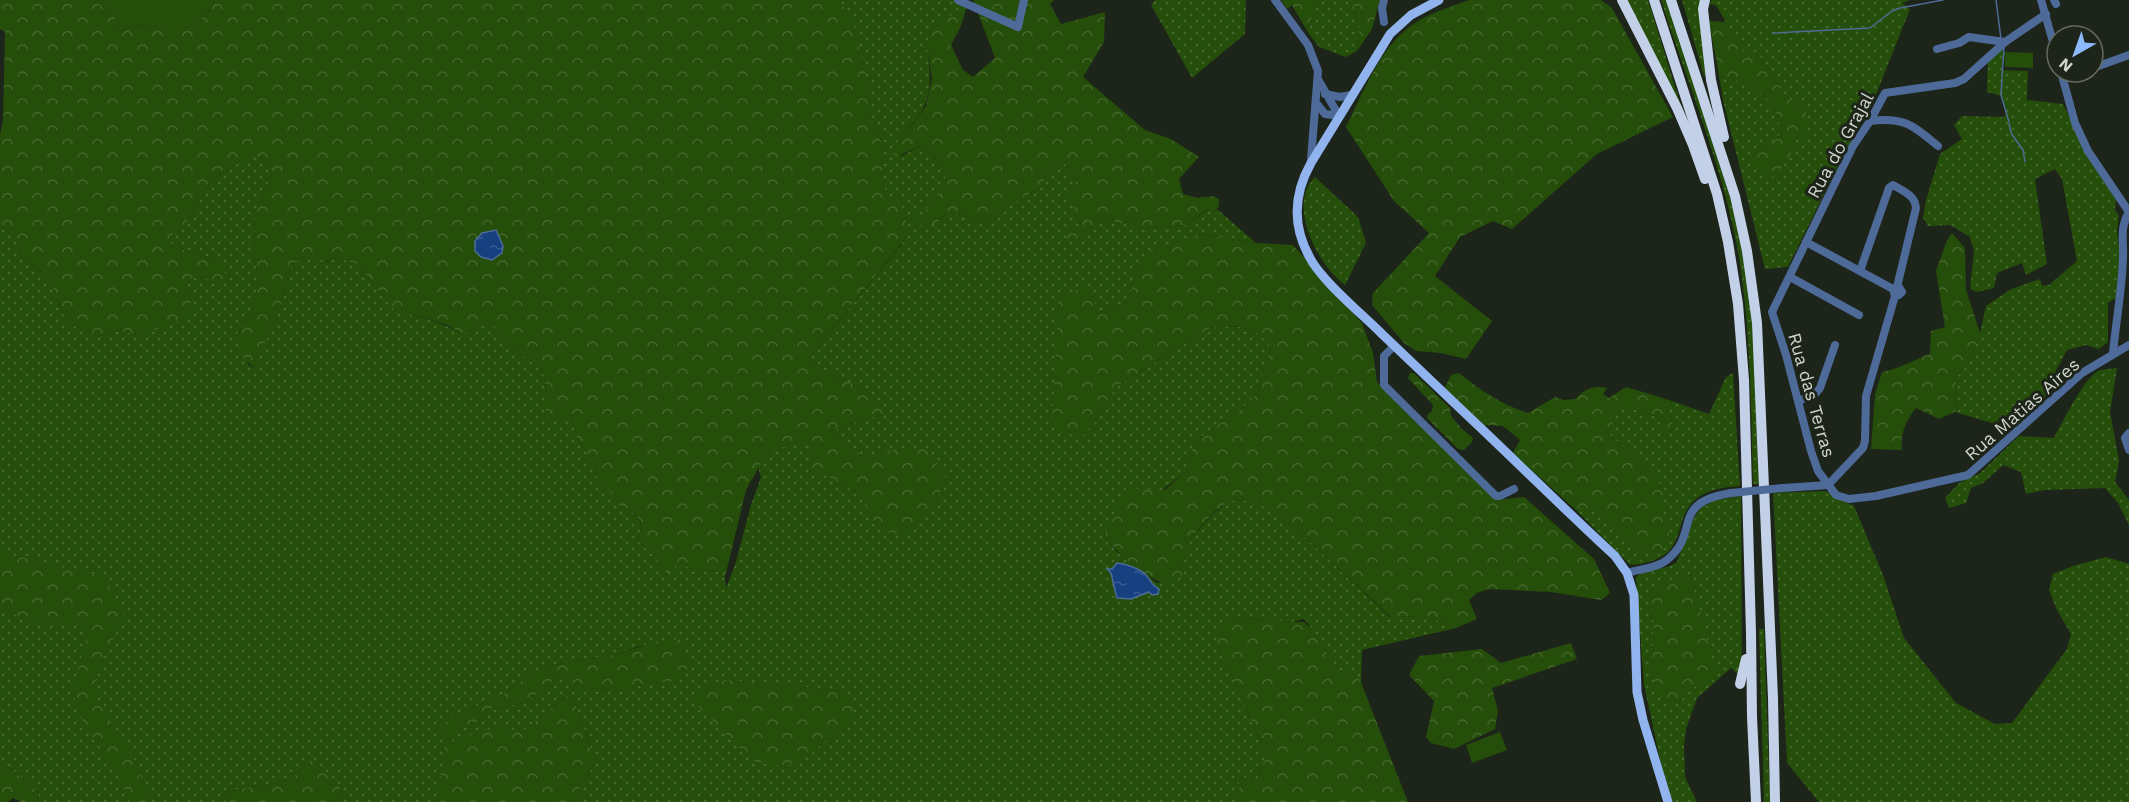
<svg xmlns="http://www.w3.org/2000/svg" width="2129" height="802" font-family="'Work Sans',sans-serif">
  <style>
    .grass { fill: url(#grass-dots); fill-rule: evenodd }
    .forest { fill: url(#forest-crowns) }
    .park { fill: #254e0a }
    .water { fill: url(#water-ripples); stroke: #4e6c98; stroke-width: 1.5 }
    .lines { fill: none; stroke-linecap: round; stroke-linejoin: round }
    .stream { stroke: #4e6c98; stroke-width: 1.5 }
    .minor { stroke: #4e6a99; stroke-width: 8 }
    .major { stroke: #91b4ee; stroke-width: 9 }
    .highway { stroke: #c3d1e8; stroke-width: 10 }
    .minor-bridge { stroke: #4e6a99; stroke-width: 8 }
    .labels { text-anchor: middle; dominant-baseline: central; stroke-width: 6; stroke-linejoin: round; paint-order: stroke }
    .street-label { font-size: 18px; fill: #cfd4cd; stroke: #1d2419 }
  </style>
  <defs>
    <pattern id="grass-dots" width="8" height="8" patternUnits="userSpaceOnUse" patternTransform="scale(1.5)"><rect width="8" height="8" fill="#254e0a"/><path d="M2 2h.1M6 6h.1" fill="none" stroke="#44672c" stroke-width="1.8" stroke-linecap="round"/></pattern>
    <pattern id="forest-crowns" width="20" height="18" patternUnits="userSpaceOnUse" patternTransform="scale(1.5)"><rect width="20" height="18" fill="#254e0a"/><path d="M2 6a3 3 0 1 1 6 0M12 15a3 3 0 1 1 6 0" fill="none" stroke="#44672c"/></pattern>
    <pattern id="water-ripples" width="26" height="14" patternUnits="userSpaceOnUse" patternTransform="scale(1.5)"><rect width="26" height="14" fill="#174081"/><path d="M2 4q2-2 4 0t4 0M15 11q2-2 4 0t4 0" fill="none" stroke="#385b92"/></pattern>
  </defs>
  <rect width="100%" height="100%" fill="#1d2419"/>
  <g class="grass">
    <path d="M833,0H954L967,7L927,46C933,93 932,105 898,139L901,156L921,146C936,156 943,167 948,184L937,198L926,221L937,223L949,211L971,218L986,226L1006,207L1043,186C1045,172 1051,166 1065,164L1078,181C1075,198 1072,210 1081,225L1077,240C1088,227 1096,221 1113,219L1117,225L1131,221L1139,229L1186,225L1208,210L1215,211L1217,209L1256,243L1198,234L1139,265L1127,303L1099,312L1094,424L1116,387L1210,328C1233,324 1259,326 1271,348L1258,390L1253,398L1246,405L1194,442L1186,471L1104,537L1116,551L1157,583L1182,575L1187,542L1214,513L1230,501L1255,500L1306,538L1390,617L1426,616L1456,628L1362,650L1361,683L1338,670L1312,629L1304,619L1292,622L1231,617L1216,642L1236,684L1266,756L1258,777L1240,778L1238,802H580L579,789L596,761L571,693L438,800L442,802H342L340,788L307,762C303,766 299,773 294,776C278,786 244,786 225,793L226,802H38L39,792L9,767L0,769V225L16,239L22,257L49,278L67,323L99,336L118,330L138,335L191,297L187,287L190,279L201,276L217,284L220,260L172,247L169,238L190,218L211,181L230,168L254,154L267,162L271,177L255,212L254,257L259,282L249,319L237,334L248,364L253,368L280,309L290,268L302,256L326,262L337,257L358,265L395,311C419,315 442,323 463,334L492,322L507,344L543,370L546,390L571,415L577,438L596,467L598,480L607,487L622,509L629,508L641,523L639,542L652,553L663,572L676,563L685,562L688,568L718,572L725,577L726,588L735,565L751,505L761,477L758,467L769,449L777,451L790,442H814L808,465L859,494L875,524L933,510L946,479L930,454L902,449L864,457L831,431L888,412L866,390L828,373L809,358L905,240L886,197L882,173L883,154L878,126L869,113V88ZM680,639L688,663L668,682L645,683L625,691L575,687L573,681L557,678L527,702L488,710L478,722L457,730L454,715L499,697L541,667L618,654L640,646ZM726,680L844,691L853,709Z"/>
    <path d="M1155,0H1246L1245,34L1192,78L1151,5Z"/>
    <path d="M1319,0H1349L1359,26L1357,51L1346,57L1319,47L1307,31Z"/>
    <path d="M1626,0H1648L1682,109Z"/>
    <path d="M1661,0H1667L1729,194L1744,256L1752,316L1760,484H1753C1751,409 1751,332 1739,257C1724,169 1688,85 1661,0Z"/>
    <path d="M1682,0H1701L1707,73L1704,76Z"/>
    <path d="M1712,0H1911L1902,3L1910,9L1875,97L1839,164L1788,267L1765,269L1723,100L1719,75L1752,86L1766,97L1779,117V136L1769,145L1757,148L1791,154L1806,111L1781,92L1768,67L1756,52L1747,59L1716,5L1709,4Z"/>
    <path d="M2003,46V70L2028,71L2027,100L2063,104L2089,158L2116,200L2115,210L2119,216L2117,231L2120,253L2117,297L2108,303V342L2099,349L2086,345L2067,350L2050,382L2044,402L2005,427L1955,412L1956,378L1968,363L1980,333L1986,306L2011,289L2040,279L2042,286L2049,285L2077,261L2062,179L2055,169L2035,179L2047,264L2026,275L2022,263L1997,273L1994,288L1977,292L1970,289L1974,251L1970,237L1950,225L1928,226L1923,218L1926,200L1940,154L1962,139L1954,125L1962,116L2003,117L2006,115L2002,96L1987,92L1988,58Z"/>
    <path d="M1315,177L1358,217L1366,243L1345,285C1318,266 1286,204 1315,177Z"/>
    <path d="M2117,368L2110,412L2119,461L2115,482L2129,500V525L2118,503L2105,488L2045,490L2026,494L2021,472L2003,465L1983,483L1971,488L1966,503L1949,508L1945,498L1959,483L1980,473L2019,436L2054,438C2064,420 2082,381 2098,371C2103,369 2112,369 2117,368Z"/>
    <path d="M1733,373L1740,486C1725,487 1708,489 1696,499C1673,518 1687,550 1652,561C1644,563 1637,566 1629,564L1576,510L1591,507L1641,550L1671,541L1650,472L1607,432L1618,407L1640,410L1658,417L1666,439L1674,427L1663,398L1709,414L1726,377Z"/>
    <path d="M1824,491C1835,493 1843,502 1854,506L1883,575L1904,638L1956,703L1995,724L2012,723L2067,649L2071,634L2057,610L2049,590L2053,574L2073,566L2106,557L2129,564V802H1819L1787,763L1773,493Z"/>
    <path d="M1741,496L1742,666L1740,676L1731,668L1697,698L1686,729L1684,745L1685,777L1697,802H1673L1662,768L1644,685L1636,578L1639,574L1670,566L1677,562L1691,523L1702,505H1707L1715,500ZM1691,574L1692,688L1678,703L1652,673L1654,616L1649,589Z"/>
    <path d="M1759,629H1764L1770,802H1764Z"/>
  </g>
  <g class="forest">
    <path d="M0,0H94L115,16L118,32L138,24L183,27L199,22L213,6L214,0H833L839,2L852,15L869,89V113L878,126L883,154L882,173L886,197L901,201L908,231L906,238L809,358L828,373L866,390L888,412L831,431L864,457C880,454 918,441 931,454C937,460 941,472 946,479L933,510L912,532L891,534L875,524L859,494L807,465L814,442H790L777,451L769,449L746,490L725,577L718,572L688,568L685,562L676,563L674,572H663L652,553L639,542L641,522L629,508L622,509L607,487L598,480L596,467L577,438L571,415L554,421L546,416V390L543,370L507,344L492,323L463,334L447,325L412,314L404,317L395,311L358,265L337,257C323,263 316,264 302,256L290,268L280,309L254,368L242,357L237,334L249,319L259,282L254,257L255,212L271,177L267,162L255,155L230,168L211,181L190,218L169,238L172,247L220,260L228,280L217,284L201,276L190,279L187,287L191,297L189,316L170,325L137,335L118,330L99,336L67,323L49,278L22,257L16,239L0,225V135L3,121L5,32L0,29Z"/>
    <path d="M973,0H1054L1050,4L1061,24L1105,12L1104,42L1083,77L1145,130L1171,139L1199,157L1179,179L1183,194L1197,198L1213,196L1219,199V206L1215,211L1207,210L1186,225L1139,229L1131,221L1117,225L1113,219C1096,221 1088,227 1077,240L1066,241L1067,231L1081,224L1075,215L1074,206L1069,205L1064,195L1069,186L1078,181L1065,164C1051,166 1045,172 1043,186L1006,207L986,226L971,218L949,211L937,223L930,225L926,221L919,227H912L914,218L926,212L928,203L937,198L947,184C943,166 936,156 921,146L893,158L898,139L912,125L926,106L932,79L927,46L930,26L967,7L960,28L951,45L963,70L973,77L995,58Z"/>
    <path d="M1281,0H1319L1307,31L1292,5L1287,9Z"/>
    <path d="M1349,0H1380L1372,29L1357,51L1359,26Z"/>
    <path d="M1469,0H1601L1612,8L1673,117L1597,154L1512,229L1493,221L1460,237L1435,276L1492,321L1466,359L1441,353L1416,351L1404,343L1372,305L1373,293L1429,233L1394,201L1346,127C1364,91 1381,43 1418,21C1433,12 1452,6 1469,0Z"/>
    <path d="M1709,21L1726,22L1747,58L1756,51L1768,67L1781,92L1806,111V137L1797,138L1791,154L1775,178L1750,165L1757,148L1769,145L1779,136V117L1766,97L1752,86L1719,75Z"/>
    <path d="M1952,233L1965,248L1966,290L1980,333L1968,363L1956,378L1955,412L1939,419L1916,408C1906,420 1900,434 1902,450L1871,449L1875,394L1882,372C1899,369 1913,360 1930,354L1931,331L1945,327L1936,271L1947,240Z"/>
    <path d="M1198,234L1256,243L1293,245L1362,323L1373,353L1377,382L1497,500L1524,497L1594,559L1610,593L1601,600L1551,592L1489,589L1477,593L1469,600L1477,619L1456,628L1426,616L1391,617L1306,538L1255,500L1230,501L1214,512L1187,542L1182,575L1170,585C1147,580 1120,555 1104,537L1126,488L1165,490L1186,471L1194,442L1246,405L1253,398L1258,390L1271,348C1259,326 1233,324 1210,328L1116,387L1094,424L1079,439L1052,424L1059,296L1088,286L1099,312L1127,303L1139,265L1146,252Z"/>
    <path d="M1410,373H1414L1450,408L1451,416L1462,429L1473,438L1472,442L1464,450L1458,449L1427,418L1428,414L1432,411L1433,405L1408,378Z"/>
    <path d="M1459,373C1480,390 1502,405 1528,413L1555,397L1564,400L1575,399C1585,389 1593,385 1607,388L1603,394L1609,398L1626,387L1663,398L1674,427L1666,440L1658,417L1640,410L1618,408L1607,432L1650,472L1668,494L1661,504L1671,541L1657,555L1641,550L1591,508L1576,510L1513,453L1520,440L1503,426L1484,425L1444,389L1451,375Z"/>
    <path d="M0,552L106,578L124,616L98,670L96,698L136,763L151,802H130L118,776L78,713L73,689L88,632L80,622L45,627L8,612L0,603Z"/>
    <path d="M1690,574L1717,678L1692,688L1678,703H1664L1652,673L1654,616L1648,589Z"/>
    <path d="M1231,617L1292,622H1304L1312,629L1338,670L1360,680L1408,802H1238L1240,778L1258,777L1266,756L1236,684L1216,642L1220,628Z"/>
    <path d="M680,639L688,663L685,678L668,682L645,683L625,691L575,687L572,681L557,678L527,702L488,710L478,722L457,730L447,738H436L438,731L454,715L499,697L541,667L618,654L654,642Z"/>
    <path d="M1571,643L1577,659L1492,688L1498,711L1495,729L1454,749L1431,743L1426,737L1434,701L1409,675L1419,656L1482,649L1501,663Z"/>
    <path d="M726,680L845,691L853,709L851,719L806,758L785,767L753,761L693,701L694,694L715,682Z"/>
    <path d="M571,693L596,761L579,789L580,802H442L438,800L445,744L501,725L521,733Z"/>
    <path d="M312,761L320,765L340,788L342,802H226L225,793C244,786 278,786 294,776C299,773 303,766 307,762Z"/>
    <path d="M9,767L39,792L38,802H21L13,798L8,802H0V769Z"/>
  </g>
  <g class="park">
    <path d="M94,0H214L213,6L199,22L183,28L138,24L117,32L115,16Z"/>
    <path d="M2004,52L2033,53V68L2005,67Z"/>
    <path d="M1500,732L1507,750L1472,763L1466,745Z"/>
  </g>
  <g class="water">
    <path d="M496,230L503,246L502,253L492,260L481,257L475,251V241L482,233Z"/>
    <path d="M1117,563C1125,564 1139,568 1145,574C1151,580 1151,585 1159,589L1158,594L1152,595L1149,592L1131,599L1117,598C1116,596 1112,577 1111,573L1107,569H1112Z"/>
  </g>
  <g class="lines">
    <g class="stream">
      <path d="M1996,0L2001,39"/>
      <path d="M1773,33L1870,28L1892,11L1900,8L1943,0"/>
      <path d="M2002,77L2004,48"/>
      <path d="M2002,79L2001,95L2009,122"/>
      <path d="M2009,124L2011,132"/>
      <path d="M2011,133L2023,150L2025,162"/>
    </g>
    <g class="minor">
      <path d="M958,0L1018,27L1024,0"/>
      <path d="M1275,0L1308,45L1318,71L1311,159"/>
      <path d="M1384,0L1382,8L1384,22"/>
      <path d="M2041,0L2057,56"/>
      <path d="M2054,0L2056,4"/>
      <path d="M2046,14L2005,42L1964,79L1955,83L1885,93L1870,121L1853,146L1772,312L1786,355L1811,451L1818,471L1836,495L1849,499L1876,496L1968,475L2082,373L2129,345"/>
      <path d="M1937,49L1959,43L1969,37L2005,42"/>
      <path d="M2093,68L2129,55"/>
      <path d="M2061,72L2075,123L2088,151L2129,212C2119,230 2124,239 2123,258C2122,290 2116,321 2113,353"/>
      <path d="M2063,79L2083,72"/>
      <path d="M1319,81L1339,116"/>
      <path d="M1325,94L1340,97L1351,95"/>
      <path d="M1317,104L1325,114L1339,116"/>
      <path d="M1870,121C1905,117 1912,125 1938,146"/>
      <path d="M1806,242L1893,289"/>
      <path d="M1860,271L1889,188L1893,185C1903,191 1915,195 1916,208L1897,287"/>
      <path d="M1790,277L1859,315"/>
      <path d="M1394,346L1384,356V385L1496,496H1500L1514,489"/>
      <path d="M1799,401L1816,393L1820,388L1835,345"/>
      <path d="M2129,433L2125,438L2129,450"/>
      <path d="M1828,485L1863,448L1865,441L1866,396L1895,296L1893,289L1899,287L1902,292L1899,295L1895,296"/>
      <path d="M1783,488L1828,485"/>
      <path d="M1627,573C1640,569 1658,568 1668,559C1701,532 1669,503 1731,493"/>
    </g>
    <path class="major" d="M1439,0L1411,15L1390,34L1311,163C1293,195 1292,226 1310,258C1322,281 1362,314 1382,334C1410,361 1439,388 1467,415C1517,462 1565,510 1615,556L1627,573L1634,595L1637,692L1643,720L1668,802"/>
    <g class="highway">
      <path d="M1622,0L1677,108L1693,145L1705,179"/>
      <path d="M1654,0L1717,194L1728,242L1738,304L1744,380L1751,633L1752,717L1756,802"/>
      <path d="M1671,0L1735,196L1747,251L1757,323L1773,698L1775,802"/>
      <path d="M1705,0L1703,9L1711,80L1724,137"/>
      <path d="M1740,684L1746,659"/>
    </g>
    <path class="minor-bridge" d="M1731,493L1783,488"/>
  </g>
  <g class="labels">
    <g class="street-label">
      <text transform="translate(1840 145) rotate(-61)">Rua do Grajal</text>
      <text transform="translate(1812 395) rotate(74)">Rua das Terras</text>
      <text transform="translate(2022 409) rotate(-41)">Rua Matias Aires</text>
    </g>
  </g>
  <g transform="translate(2075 54) rotate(220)"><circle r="28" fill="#1d2419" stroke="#646a61" stroke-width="1.5"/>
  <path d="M0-4.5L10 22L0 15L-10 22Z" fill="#8eb9fd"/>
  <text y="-9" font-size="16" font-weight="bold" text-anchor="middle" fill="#cfd4cd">N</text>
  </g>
</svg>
